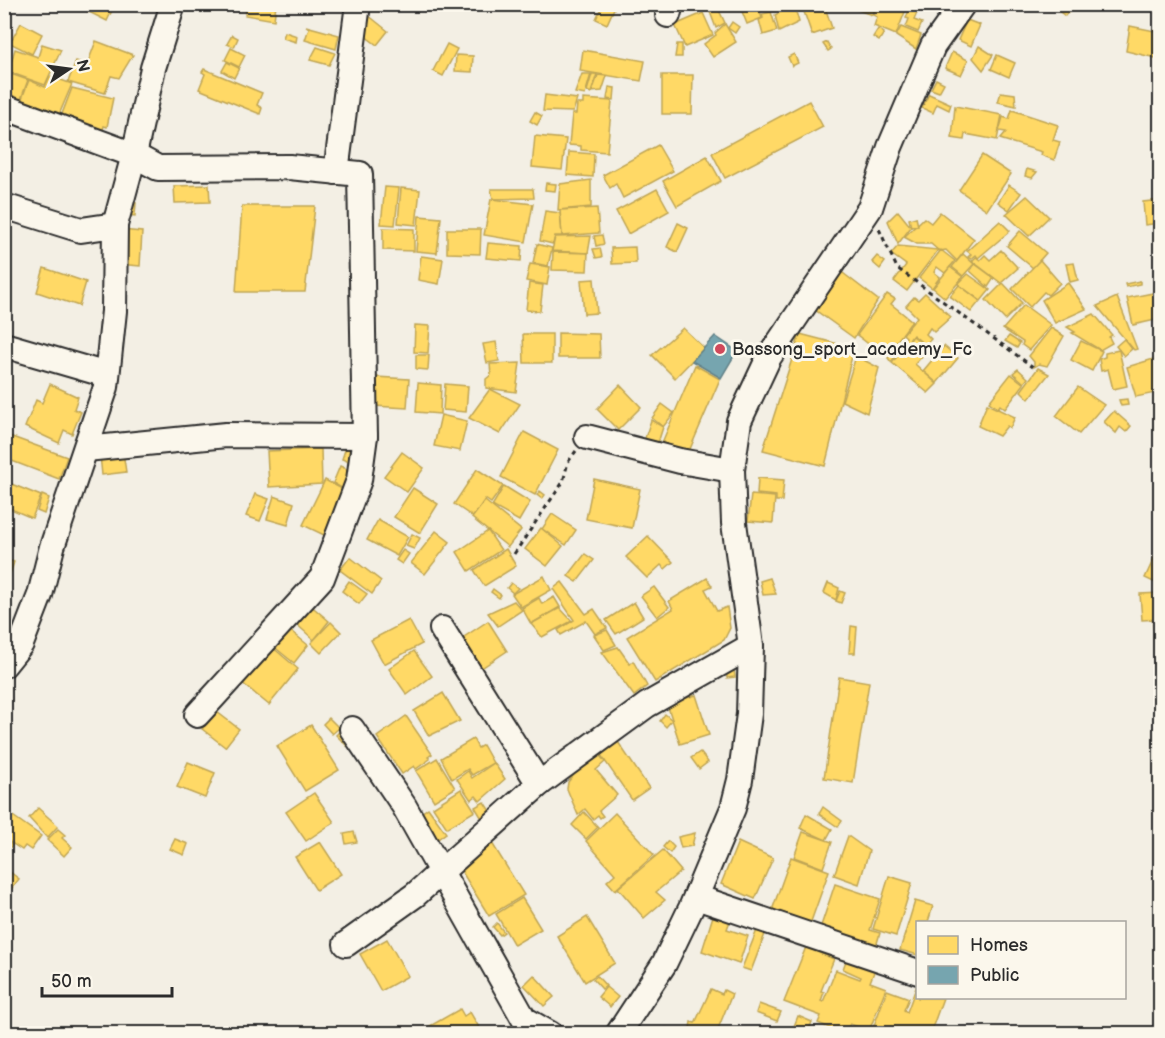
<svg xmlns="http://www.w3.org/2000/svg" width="1165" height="1038" font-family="'Balsamiq Sans',sans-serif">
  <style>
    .homes { fill: #ffd966; stroke: #bfa554; stroke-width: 1.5 }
    .public { fill: #76a5af; stroke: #608087; stroke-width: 1.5 }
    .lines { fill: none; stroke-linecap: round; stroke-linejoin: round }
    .minor-casing { stroke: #2b2b2b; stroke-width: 28 }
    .path { stroke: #2b2b2b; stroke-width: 3; stroke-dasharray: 4.5 4.5; stroke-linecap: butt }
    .minor { stroke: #fbf7ec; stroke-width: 24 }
    .poi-dot { fill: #d1495b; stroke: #fbf7ec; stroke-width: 2 }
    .labels { text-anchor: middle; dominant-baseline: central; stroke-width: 6; stroke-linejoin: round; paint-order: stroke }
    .poi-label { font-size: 18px; fill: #2b2b2b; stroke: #fbf7ec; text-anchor: start }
  </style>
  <rect width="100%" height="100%" fill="#f3efe4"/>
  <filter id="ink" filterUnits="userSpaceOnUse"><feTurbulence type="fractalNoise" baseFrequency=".0167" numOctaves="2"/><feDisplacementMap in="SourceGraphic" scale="12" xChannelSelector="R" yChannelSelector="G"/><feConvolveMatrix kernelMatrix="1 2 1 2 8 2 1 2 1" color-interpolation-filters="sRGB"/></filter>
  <g filter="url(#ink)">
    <g class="homes">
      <path d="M73,4H115L107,21Z"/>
      <path d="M247,4H276L274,20L245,15Z"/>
      <path d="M603,4H616L607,24L596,19Z"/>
      <path d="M739,4H757L762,18L747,24Z"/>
      <path d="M824,4L832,28L812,35L802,6Z"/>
      <path d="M841,4H875L872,15Z"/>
      <path d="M877,4H908L896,35L874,26L877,17L873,15Z"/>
      <path d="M1057,4L1069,11L1065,16L1055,8Z"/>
      <path d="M794,5L799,22L779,32L775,15Z"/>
      <path d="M911,5L919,8L914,20L922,23L918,32L906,27L909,19L906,18Z"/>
      <path d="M717,6L725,23L716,28L710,12Z"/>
      <path d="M771,12L777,31L763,35L759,20L763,18L762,14Z"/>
      <path d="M703,13L713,35L685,47L675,25Z"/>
      <path d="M368,15L388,31L377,45L357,30Z"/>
      <path d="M967,20L980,25L971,46L958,40Z"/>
      <path d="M732,22L739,27L735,33L728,28Z"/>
      <path d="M21,23L42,34L32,54L10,43Z"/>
      <path d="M725,24L736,42L713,57L704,44L716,35L715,33Z"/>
      <path d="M306,26L339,35L336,49L305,40L309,28Z"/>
      <path d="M1130,26L1160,32L1156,58L1126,51Z"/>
      <path d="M901,27L921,35L916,49L896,36Z"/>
      <path d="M878,29L884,33L879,41L873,37Z"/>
      <path d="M285,32L297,36L296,42L283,38Z"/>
      <path d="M232,35L238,38L234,47L227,44Z"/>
      <path d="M96,41L133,55L119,78L111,76L105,93L68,82L76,61L87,65Z"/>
      <path d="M827,42L831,49L828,51L823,44Z"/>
      <path d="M42,44L61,50L45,85L6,71L9,69L15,49L38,57Z"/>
      <path d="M447,44L457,49L443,76L433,71Z"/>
      <path d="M677,44H682V57H675Z"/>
      <path d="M979,46L993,55L983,70L973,58Z"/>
      <path d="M317,47L335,53L329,65L310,60Z"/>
      <path d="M231,48L245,55L239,67L225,60Z"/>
      <path d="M583,50L645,61L641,81L580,71Z"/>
      <path d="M952,52L968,60L961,75L945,68Z"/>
      <path d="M794,54L798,63L792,66L788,57Z"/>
      <path d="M456,55L473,56L472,72L455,71Z"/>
      <path d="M997,55L1015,63L1009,77L991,69Z"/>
      <path d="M4,57L11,60L4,72Z"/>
      <path d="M227,62L239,68L234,78L222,71Z"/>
      <path d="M204,69L262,93L257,105L262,108L260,114L199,89L205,74L202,72Z"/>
      <path d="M5,72L28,80L17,110L4,105Z"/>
      <path d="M582,74H591L585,95L575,93Z"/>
      <path d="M592,74H597L591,93L587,91Z"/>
      <path d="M598,75L607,76L602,91L592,92Z"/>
      <path d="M662,75H693L692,114H662Z"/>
      <path d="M50,76L72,84L58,117L21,101L29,80L45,87Z"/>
      <path d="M936,79L944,83L939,92L931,89Z"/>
      <path d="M609,87L615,88L614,100L607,99Z"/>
      <path d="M72,88L113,98L107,127L104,126L100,140L57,127Z"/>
      <path d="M1001,92L1015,94L1016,106L998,102Z"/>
      <path d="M929,94L951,104L949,110L937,104L933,113L922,108Z"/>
      <path d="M545,95L577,99L573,112L543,111Z"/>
      <path d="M583,99L612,101L607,152L581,150V146L569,145L572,114H576L577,104H583Z"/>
      <path d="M809,101L823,127L725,178L712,153Z"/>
      <path d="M955,106L1002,115L997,140L965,134L964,140L952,138Z"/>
      <path d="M1012,110L1058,125L1053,140L1060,142L1054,160L1041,155L1042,152L1000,139L1006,132L999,131L1003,117L1009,119Z"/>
      <path d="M535,112L542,116L537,125L530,121Z"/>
      <path d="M535,136L566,139L562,170L532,167Z"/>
      <path d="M658,145L673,171L623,198L616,184L610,188L603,175Z"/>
      <path d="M569,152L594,154L593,177L567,175Z"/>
      <path d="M982,155L1011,174L987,210L959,190Z"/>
      <path d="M707,156L721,181L677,206L663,181Z"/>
      <path d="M1027,169L1037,172L1032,178L1025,176Z"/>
      <path d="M591,180V207L558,210L560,184Z"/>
      <path d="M546,183L556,184L555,191L545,190Z"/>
      <path d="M209,185L210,202L175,203L174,186Z"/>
      <path d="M1009,185L1021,193L1009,210L998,202Z"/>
      <path d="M385,187L399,188L395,225L381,224Z"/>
      <path d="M401,188L420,190L416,225L398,223Z"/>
      <path d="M491,189H533L534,198L493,199Z"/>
      <path d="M657,189L669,211L628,234L616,211Z"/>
      <path d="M1027,196L1049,217L1029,236L1006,214Z"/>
      <path d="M491,199L533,204L526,242L484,235Z"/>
      <path d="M1160,200V223L1145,225L1143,202Z"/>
      <path d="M127,202L136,203L135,216L126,215Z"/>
      <path d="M242,206H315L305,292H236Z"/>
      <path d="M597,208L599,233L562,236L560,210Z"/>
      <path d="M545,211L560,213L562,236H555L553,244L540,241Z"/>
      <path d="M898,211L911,227L898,244L888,221Z"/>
      <path d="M940,212L974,239L957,261L946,250L939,251L931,244H917L904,237L924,218L931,223Z"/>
      <path d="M419,216L441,218L437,253L416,251Z"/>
      <path d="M916,217L918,226L911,227L909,219Z"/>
      <path d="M1000,221L1010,231L978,258L976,255L971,259L968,257L971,254L967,251Z"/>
      <path d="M678,223L688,228L677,252L667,247Z"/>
      <path d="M383,228L414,229V251L383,250Z"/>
      <path d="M447,229H481L480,254L447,253Z"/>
      <path d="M121,230L142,232L140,266L118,264Z"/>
      <path d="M1020,231L1046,253L1033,268L1007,246Z"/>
      <path d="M602,235L604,244L596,246L594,236Z"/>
      <path d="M591,236L588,253L552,251L555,237Z"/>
      <path d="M488,243L522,246L521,261L486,258Z"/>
      <path d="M537,244L552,248L548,266L533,263Z"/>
      <path d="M898,246L938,250L907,291L894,281L906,265L891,254Z"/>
      <path d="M635,247L636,263L612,264L611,248Z"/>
      <path d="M600,248L602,257L596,258L593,249Z"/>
      <path d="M941,250L955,261L945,273L937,267L934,272L940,277L932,288L919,278Z"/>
      <path d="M1001,250L1018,268L1001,283L972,261L976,257L980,260L985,255L990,260Z"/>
      <path d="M553,252L588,253L587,271L552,270Z"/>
      <path d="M963,254L974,264L963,276L952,267Z"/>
      <path d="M421,256L443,259L439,284L418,280Z"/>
      <path d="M877,256L885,262L880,269L872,262Z"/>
      <path d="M1040,260L1060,283L1048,295L1044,292L1030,307L1012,289Z"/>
      <path d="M1074,263L1078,280L1070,282L1066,264Z"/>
      <path d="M530,264L550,267L547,285L526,281Z"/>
      <path d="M975,264L994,278L988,287L970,271Z"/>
      <path d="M950,267L963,277L945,298L933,288Z"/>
      <path d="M44,268L86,282L79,306L37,292Z"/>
      <path d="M839,270L878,300L854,338L811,307Z"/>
      <path d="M968,274L990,290L981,301L958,284Z"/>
      <path d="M594,279L597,313L584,314L581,280Z"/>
      <path d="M1140,281V284L1126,287L1125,284Z"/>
      <path d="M529,283L543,285L540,311L526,310Z"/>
      <path d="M1003,283L1022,303L1005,320L986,300Z"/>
      <path d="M1068,283L1086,309L1055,323L1042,300Z"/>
      <path d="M959,285L980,301L971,312L950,296Z"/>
      <path d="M1158,292L1160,319L1133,325L1127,298Z"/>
      <path d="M925,293L951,317L934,332L930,328L926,334L931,339L925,345L913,335L891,362L888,358L906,337L903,334L917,317L906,306L914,297L918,300Z"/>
      <path d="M887,294L895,299L891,304L912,321L888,353L874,342L871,346L857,335Z"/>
      <path d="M1117,297L1137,349L1134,350L1097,306Z"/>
      <path d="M1024,305L1051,325L1029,350L1022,345L1023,342L1003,329Z"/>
      <path d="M1094,314L1112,335L1109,337L1112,343L1100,350L1072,333L1075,332L1067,327Z"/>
      <path d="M415,325L430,326L428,353L414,352Z"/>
      <path d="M683,328L704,348L675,378L652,355Z"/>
      <path d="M1051,328L1064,336L1047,366L1039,364L1034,367V362L1029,356Z"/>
      <path d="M558,333L599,334L600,358H558Z"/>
      <path d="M523,334H552V363H524Z"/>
      <path d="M800,334L854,348L825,466L763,450Z"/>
      <path d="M913,336L929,349L915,364L937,384L928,393L892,363Z"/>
      <path d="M1009,336L1020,343L1017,348L1005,341Z"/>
      <path d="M1124,339L1132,349L1124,356L1116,346Z"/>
      <path d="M1081,341L1102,351L1092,371L1071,360Z"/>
      <path d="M496,342L499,361L487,363L483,344Z"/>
      <path d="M944,346L958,358L937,383L923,371Z"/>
      <path d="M1119,350L1127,386L1113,389L1108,369L1101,371L1099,359L1105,357V353Z"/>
      <path d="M416,355H429L428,370L416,369Z"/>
      <path d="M856,356L879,368L867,413L842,401Z"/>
      <path d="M1160,357V392L1136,397L1127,367Z"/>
      <path d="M520,363L516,392L486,388V379L491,375L490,364Z"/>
      <path d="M695,365L720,379L687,456L661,445Z"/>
      <path d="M1038,368L1049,374L1029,399L1021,391Z"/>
      <path d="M1018,369L1028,378L1024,383L1013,373Z"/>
      <path d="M1011,374L1024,384L1005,409L1000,405L998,408L989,402Z"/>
      <path d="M376,377L409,379L407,408L374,406Z"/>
      <path d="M418,383L441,385L440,414L416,412Z"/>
      <path d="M50,384L78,397L74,409L81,412L72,434L64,430L59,443L25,427L36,400L42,403Z"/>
      <path d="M445,384L468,386L466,412L443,410Z"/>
      <path d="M620,385L641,407L618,430L597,409Z"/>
      <path d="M1078,387L1104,405L1079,434L1056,416Z"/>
      <path d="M490,389L520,404L500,434L469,418Z"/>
      <path d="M1127,399L1128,405L1121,406L1119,400Z"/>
      <path d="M662,404L674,413L663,427L652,418Z"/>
      <path d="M987,404L1015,417L1010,428L1007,426L999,436L978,426Z"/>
      <path d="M1114,411L1131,426L1126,432L1120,427L1116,433L1104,422Z"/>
      <path d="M441,415L467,421L460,451L434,446Z"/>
      <path d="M651,420L663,427L657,446L644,441Z"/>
      <path d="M524,432L558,450L535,495L501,477Z"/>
      <path d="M4,434L67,457L59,479L4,458Z"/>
      <path d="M347,444L357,448L352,463L342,459Z"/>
      <path d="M321,449L322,484L269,487L267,451Z"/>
      <path d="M123,452L126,472L102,475L100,455Z"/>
      <path d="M402,452L424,468L407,492L384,476Z"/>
      <path d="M340,466L351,471L343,489L333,483Z"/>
      <path d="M477,469L503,486L491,503L485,499L473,517L454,504Z"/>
      <path d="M758,478L784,480L782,501H776V496L757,494Z"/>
      <path d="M594,479L640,489L632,528L586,519Z"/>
      <path d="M325,480L346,491L324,535L303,525Z"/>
      <path d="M4,481L41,496L32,518L4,506Z"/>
      <path d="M504,486L530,502L519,521L492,506Z"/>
      <path d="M413,488L438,504L420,533L394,517Z"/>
      <path d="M540,491L545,495L542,499L537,495Z"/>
      <path d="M255,494L269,499L260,521L246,516Z"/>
      <path d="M42,495L49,498L44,514L37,511Z"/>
      <path d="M751,495L775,497L773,523L748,521Z"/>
      <path d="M274,496L294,503L288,525L267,519Z"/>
      <path d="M485,501L521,530L508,547L472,518Z"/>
      <path d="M552,514L576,530L566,545L542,529Z"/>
      <path d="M378,520L408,537L397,556L367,540Z"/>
      <path d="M541,528L563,546L547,566L525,549Z"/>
      <path d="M436,531L450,542L425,574L411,563Z"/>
      <path d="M488,531L501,550L469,571L457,552Z"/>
      <path d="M412,534L420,538L414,549L406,546Z"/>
      <path d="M648,536L673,562L665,569L661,565L647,578L626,557Z"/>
      <path d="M1160,545V585L1145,578Z"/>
      <path d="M506,549L516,566L484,586L474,570Z"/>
      <path d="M403,550L409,554L402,564L396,560Z"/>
      <path d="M585,554L594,560L577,582L568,576Z"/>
      <path d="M350,557L381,581L372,594L340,570Z"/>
      <path d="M4,559L14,562L4,592Z"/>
      <path d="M544,576L551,590L521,607L512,594Z"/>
      <path d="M707,578L712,586L705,589L717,611L727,607L730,628L724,640L655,682L627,637L673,609L669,601Z"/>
      <path d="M770,578L776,594L763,595L760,581Z"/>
      <path d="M349,581L367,594L359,604L342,591Z"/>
      <path d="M562,582L586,614L594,609L607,628L595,634L586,621L561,635L558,630L574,620L553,589Z"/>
      <path d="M511,583L518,588L513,593L507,588Z"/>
      <path d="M828,583L839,588L836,600L824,593Z"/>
      <path d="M654,587L669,607L657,617L641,596Z"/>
      <path d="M493,589L501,595L499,598L491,592Z"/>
      <path d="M840,591L845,593L841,603L836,601Z"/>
      <path d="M1160,593V619L1142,620L1140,594Z"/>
      <path d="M554,597L560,607L531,624L522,608L539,598L542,604Z"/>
      <path d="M514,601L522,610L498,626L488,613Z"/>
      <path d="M634,602L643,617L616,634L606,620Z"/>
      <path d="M308,603L329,621L314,640L293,621Z"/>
      <path d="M560,608L572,621L542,637L531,624Z"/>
      <path d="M409,620L422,644L384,664L371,640Z"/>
      <path d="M488,621L507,651L480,669L461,639Z"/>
      <path d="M331,622L341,632L321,653L311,643Z"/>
      <path d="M1160,623V667H1158L1153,624Z"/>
      <path d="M851,626L857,627L855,653H849Z"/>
      <path d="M287,628L308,645L294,663L273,646Z"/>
      <path d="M607,630L616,645L604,650L594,635Z"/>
      <path d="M271,646L298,669L269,705L241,682Z"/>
      <path d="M618,647L630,664L633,661L647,686L634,696L602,652Z"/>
      <path d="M414,651L432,676L407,695L389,669Z"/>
      <path d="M726,668H734L735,677L727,678Z"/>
      <path d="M839,677L869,682L853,783L824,778Z"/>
      <path d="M443,693L460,721L429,736L414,711Z"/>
      <path d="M696,695L709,735L680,744L667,704Z"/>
      <path d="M217,712L239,729L225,747L202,729Z"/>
      <path d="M665,714L672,720L666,727L660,721Z"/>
      <path d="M406,716L432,754L428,757L430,759L416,769L414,766L402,774L377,737Z"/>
      <path d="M329,718L339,728L332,734L323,724Z"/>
      <path d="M347,724L358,735L347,746L336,735Z"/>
      <path d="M311,725L339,770L305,791L277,746Z"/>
      <path d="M614,736L649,788L632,800L596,748Z"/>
      <path d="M473,739L478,748L483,745L493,763L472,775L468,769L452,779L441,758Z"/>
      <path d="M595,749L605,762L596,770L617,795L599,811L603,816L600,818L598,815L593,819L585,809L578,815L567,789L568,782Z"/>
      <path d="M700,752L708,762L699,769L691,758Z"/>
      <path d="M437,758L455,788L434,801L416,771Z"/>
      <path d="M188,762L215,773L205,798L177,787Z"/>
      <path d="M494,763L505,779L480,801L476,796L471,800L457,779L468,771L472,778Z"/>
      <path d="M461,789L475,811L447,828L433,807Z"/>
      <path d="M314,793L334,822L306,841L286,812Z"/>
      <path d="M484,802L490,811L481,817L475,807Z"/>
      <path d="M823,807L842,821L838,827L819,814Z"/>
      <path d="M38,808L58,826L47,838L29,818Z"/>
      <path d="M428,808L446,833L435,841L417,816Z"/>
      <path d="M584,812L598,827L586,839L572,825Z"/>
      <path d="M615,813L654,855L615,890L607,881L615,874L586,841Z"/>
      <path d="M10,814L41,836L31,850L25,846L22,850L4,838V821Z"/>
      <path d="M806,814L832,829L826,840L800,828Z"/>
      <path d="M58,829L65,835L62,838L72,847L64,856L47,840Z"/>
      <path d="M354,832L357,842L346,844L344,834Z"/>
      <path d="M803,832L832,842L823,868L794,857Z"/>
      <path d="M695,833L692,846L681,848L678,837Z"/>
      <path d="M483,836L489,846L492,843L524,895L489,916L454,859Z"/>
      <path d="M848,836L869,851L859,884L834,875Z"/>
      <path d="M4,839L12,845L6,852L4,850Z"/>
      <path d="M175,839L188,844L184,855L170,849Z"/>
      <path d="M668,841L674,847L670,853L663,847Z"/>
      <path d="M320,842L341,874L316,890L295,857Z"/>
      <path d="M738,842L773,858L755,899L721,884Z"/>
      <path d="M663,850L681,871L656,892L665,900L644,918L618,888Z"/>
      <path d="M791,857L829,871L808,930L770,916Z"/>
      <path d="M4,872L8,875L10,872L19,879L4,898Z"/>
      <path d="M889,876L912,883L896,936L873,929Z"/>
      <path d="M835,884L880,899L870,930L880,933L875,950L819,932Z"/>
      <path d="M522,898L541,929L514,945L496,914Z"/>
      <path d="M915,901L933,906L928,922H918V955L900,950Z"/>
      <path d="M713,916L730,921L727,929L748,936L739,964L702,951Z"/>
      <path d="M587,917L615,963L585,982L557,936Z"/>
      <path d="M497,923L504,932L500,935L493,927Z"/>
      <path d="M757,930L765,934L751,971L742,968Z"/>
      <path d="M387,939L408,976L381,991L360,954Z"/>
      <path d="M806,947L834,959L821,991L824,992L821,1001L823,1002L836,970L860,979L861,977L843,969L848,955L876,967L870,982L886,988L869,1031L850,1024L844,1034L818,1023L821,1016L784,1002Z"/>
      <path d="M534,975L554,997L544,1006L524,985Z"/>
      <path d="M597,976L606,986L602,989L593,979Z"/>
      <path d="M917,985L918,998H943L930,1034H871L887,990L909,998L904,1010L907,1012Z"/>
      <path d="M606,987L618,997L610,1007L598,997Z"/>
      <path d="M711,989L722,994L724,990L732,994L716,1034H689L691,1022L695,1023Z"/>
      <path d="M1160,990V1007L1155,1005Z"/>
      <path d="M759,1004L781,1012L777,1021L756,1013Z"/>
      <path d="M460,1009L464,1016L470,1012L480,1029L473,1034H416Z"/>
      <path d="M798,1016L812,1022L807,1034H791Z"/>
      <path d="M666,1028L679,1034H664Z"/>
    </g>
    <path class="public" d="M715,336L737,351L721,378L692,361Z"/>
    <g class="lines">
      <defs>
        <g id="minor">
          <path d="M668,15L671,4"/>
          <path d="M4,107L134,155L158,168L289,167L360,174L365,436L359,480L322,578L197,715"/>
          <path d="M336,172L358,4"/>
          <path d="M4,206L81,230L115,225"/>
          <path d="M4,345L107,375"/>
          <path d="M587,437L680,461L732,470"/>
          <path d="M86,449L226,435L365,436"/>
          <path d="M442,629L539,784"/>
          <path d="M4,665L21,644L40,595L52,547L106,387L114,311L115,225L134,155L153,68L173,4"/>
          <path d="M352,729L404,806L524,1019L550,1034"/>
          <path d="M696,897L918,972"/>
          <path d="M346,944L415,895L539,784L647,705L751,646"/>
          <path d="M618,1034L664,964L691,908L733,808L740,780L749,714L751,646L734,523L732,470L739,421L769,357L870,208L890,147L933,46L963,4"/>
        </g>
      </defs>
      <use href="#minor" class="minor-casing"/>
      <g class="path">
        <path d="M879,229L897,268L1033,367"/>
        <path d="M514,554L563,482L568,462L576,451"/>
      </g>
      <use href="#minor" class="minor"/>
    </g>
  </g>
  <circle class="poi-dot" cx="720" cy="349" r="6"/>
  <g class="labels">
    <g class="poi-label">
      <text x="732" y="349">Bassong_sport_academy_Fc</text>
    </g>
  </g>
  <rect width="1165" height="1038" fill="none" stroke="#fbf7ec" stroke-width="24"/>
  <rect x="12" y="12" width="1141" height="1014" fill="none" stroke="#2b2b2b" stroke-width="2" filter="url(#ink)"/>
  <rect x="916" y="921" width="210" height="78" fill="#fbf7ec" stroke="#a8a59f" stroke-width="1.5"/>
  <rect x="928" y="936" width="30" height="18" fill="#ffd966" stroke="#a8a59f" stroke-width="1.5"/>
  <text x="970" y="951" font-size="18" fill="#2b2b2b">Homes</text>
  <rect x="928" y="966" width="30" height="18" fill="#76a5af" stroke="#a8a59f" stroke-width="1.5"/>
  <text x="970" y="981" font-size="18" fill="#2b2b2b">Public</text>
  <g transform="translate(69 69) rotate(77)" stroke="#fbf7ec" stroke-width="4.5" paint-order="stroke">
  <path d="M0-4.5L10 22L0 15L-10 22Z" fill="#2b2b2b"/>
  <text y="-9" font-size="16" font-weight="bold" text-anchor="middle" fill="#2b2b2b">N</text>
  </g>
  <path d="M42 987v9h130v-9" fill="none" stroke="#2b2b2b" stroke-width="3"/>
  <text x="51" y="987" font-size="18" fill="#2b2b2b" stroke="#fbf7ec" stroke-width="4.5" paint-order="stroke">50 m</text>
</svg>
